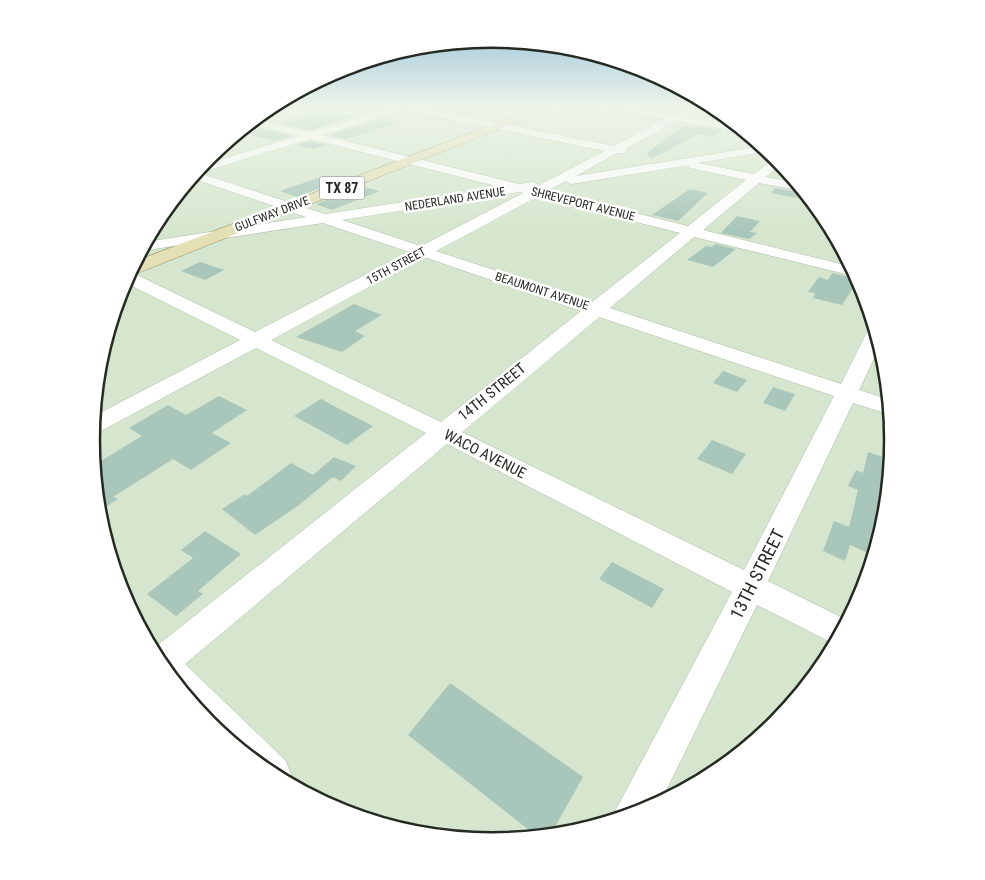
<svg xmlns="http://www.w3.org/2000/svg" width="985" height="880" font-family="'Roboto Condensed',sans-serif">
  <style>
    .building { fill: #a9c6ba }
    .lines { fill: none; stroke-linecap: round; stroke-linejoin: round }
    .minor-casing { stroke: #adbca5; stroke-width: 1 }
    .major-casing { stroke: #959260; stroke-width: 1 }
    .minor { fill: #fff; fill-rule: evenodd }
    .major { fill: #e4dfb4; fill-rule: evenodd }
    .labels { text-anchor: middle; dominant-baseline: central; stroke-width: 5; stroke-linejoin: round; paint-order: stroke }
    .far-street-label { font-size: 12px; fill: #252b22; stroke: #fff }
    .shield { fill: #fff; stroke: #666b64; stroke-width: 1 }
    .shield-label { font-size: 14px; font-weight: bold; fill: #252b22 }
    .street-label { font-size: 15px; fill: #252b22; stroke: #fff }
    .near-street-label { font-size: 18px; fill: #252b22; stroke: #fff }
    .rim { fill: none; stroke: #252b22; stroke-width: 2.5 }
  </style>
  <rect width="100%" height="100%" fill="#d6e6ce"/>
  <g class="building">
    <path d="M718,108L726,115L735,123L701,118Z"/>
    <path d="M317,113L332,117L342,114L355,116L310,130L279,123Z"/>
    <path d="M378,120L398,123L347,139L329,135Z"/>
    <path d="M684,125L723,130L713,137L698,134L651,159L647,153Z"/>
    <path d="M260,128L291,136L275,141L243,133Z"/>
    <path d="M310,141L326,145L314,149L296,145Z"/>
    <path d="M324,176L341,180L297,197L280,191Z"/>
    <path d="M361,186L380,191L332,210L316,204Z"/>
    <path d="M775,188L806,193L813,201L771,193Z"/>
    <path d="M690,189L708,193L678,221L652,215Z"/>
    <path d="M737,216L760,221L750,232L757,233L749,239L721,233Z"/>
    <path d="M715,244L736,249L713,267L687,260L706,246L712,247Z"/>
    <path d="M200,262L224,270L205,280L181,271Z"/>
    <path d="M832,273L859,279L842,305L813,298L815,293L808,292L819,277L828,280Z"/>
    <path d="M354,304L382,315L355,331L365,336L342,352L296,337Z"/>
    <path d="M723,371L747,380L737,392L713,383Z"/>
    <path d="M773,387L795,394L785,411L763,403Z"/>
    <path d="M219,396L247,410L212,433L231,443L191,470L173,459L113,497L118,499L98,512L94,465L142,436L129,428L168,405L186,415Z"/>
    <path d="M321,399L332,405L373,426L347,445L294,416Z"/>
    <path d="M712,440L746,454L732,474L697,459Z"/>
    <path d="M868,452L892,460L886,519L875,556L850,545L845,561L823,551L834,521L849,527L858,490L848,486L856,470L863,473Z"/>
    <path d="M334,457L356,466L341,481L333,477L299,505L255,535L222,509L245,494L247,496L291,463L313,475Z"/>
    <path d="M205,531L241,554L198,591L203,594L176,616L147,594L193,558L181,550Z"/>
    <path d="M612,562L664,589L652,608L599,579Z"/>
    <path d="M450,683L583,777L550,836L538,837L408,735Z"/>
  </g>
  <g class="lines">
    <defs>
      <path id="minor" d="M394,106H414L614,146L665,119L600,106H623L674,115L690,106H702L685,117L740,126L747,132L676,121L626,149V153H617L576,176L764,146L770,151L698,163L754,174L777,157L782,163L766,177L799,183L805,191L759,183L703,230L853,267L858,277L694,237L610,308L841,384L867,332L870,328L875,327L881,344L859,390L890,400L891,415L853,403L768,581L849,621L836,645L757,605L660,803L646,811L615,820L613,815L732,592L447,444L185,664L286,761L291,775L288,783C235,755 178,699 150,646L159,644L426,433L256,348L101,431L92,433L94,416L240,340L124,282L129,273H133L255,332L409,252L323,223L141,251L146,242L306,217L191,178L202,165L298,136L249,123L255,119L310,132ZM404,110L605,151L539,185L533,182L519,184L322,135ZM310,139L500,187L325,214L199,173ZM689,165L690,168L746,180L688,226L547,191L566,181L571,184ZM519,192L523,193L421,246L342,220ZM537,197L680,233L592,302L436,251ZM424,257L581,311L441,422L271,340ZM599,317L834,396L744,570L462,432Z"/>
      <path id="major" d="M541,106H557L138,273L128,274L136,261Z"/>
    </defs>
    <use href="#minor" class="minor-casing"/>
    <use href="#major" class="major-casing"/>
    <use href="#minor" class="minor"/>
    <use href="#major" class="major"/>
  </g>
  <linearGradient id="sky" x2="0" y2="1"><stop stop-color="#86b8d8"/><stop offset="0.46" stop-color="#edf4e9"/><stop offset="1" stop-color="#edf4e9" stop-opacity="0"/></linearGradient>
  <rect width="985" height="230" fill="url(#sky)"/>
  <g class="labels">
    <g class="far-street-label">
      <text transform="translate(455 199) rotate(-9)">NEDERLAND AVENUE</text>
      <text transform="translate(583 204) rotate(14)">SHREVEPORT AVENUE</text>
      <text transform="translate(272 214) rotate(-21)">GULFWAY DRIVE</text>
      <text transform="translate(396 266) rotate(-28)">15TH STREET</text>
      <text transform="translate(542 291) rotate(18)">BEAUMONT AVENUE</text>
    </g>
    <rect class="shield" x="319.5" y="176.5" width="45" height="23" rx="4"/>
    <g class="shield-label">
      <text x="342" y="188">TX 87</text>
    </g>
    <g class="street-label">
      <text transform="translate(492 392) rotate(-39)">14TH STREET</text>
      <text transform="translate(485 454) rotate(27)">WACO AVENUE</text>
    </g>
    <g class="near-street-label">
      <text transform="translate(757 574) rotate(-63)">13TH STREET</text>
    </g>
  </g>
  <path d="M0 0H985V880H0ZM100 440a392 392 0 1 1 784 0a392 392 0 1 1-784 0Z" fill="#fff" fill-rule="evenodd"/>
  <path class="rim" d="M100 440a392 392 0 1 1 784 0a392 392 0 1 1-784 0Z"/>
</svg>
